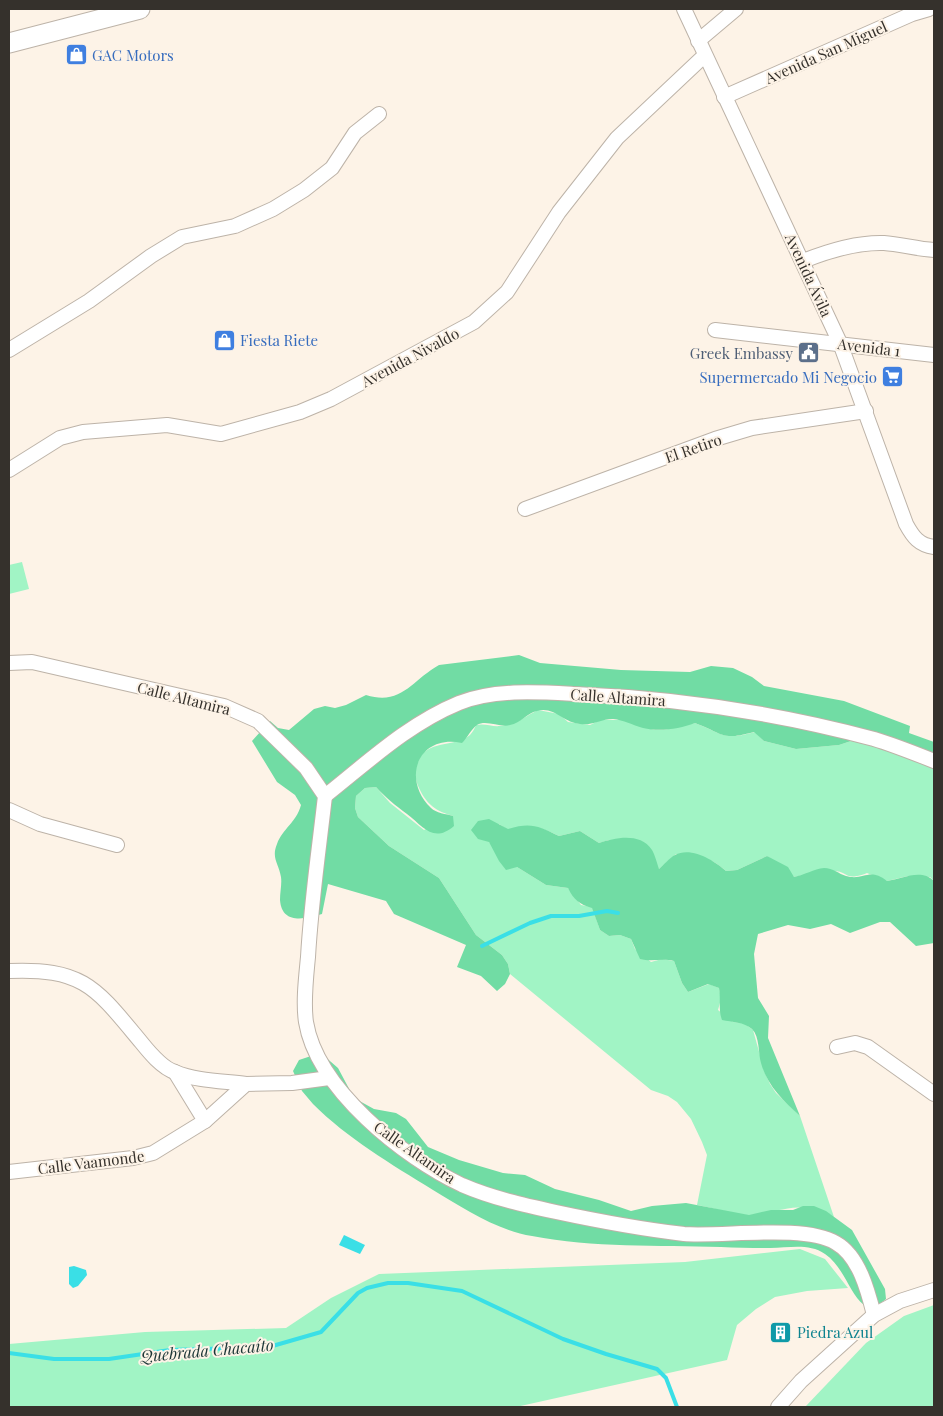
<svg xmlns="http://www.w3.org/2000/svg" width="943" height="1416" font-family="'Playfair Display',serif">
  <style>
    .green { fill: #a1f4c5 }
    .forest { fill: #71dca4 }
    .water { fill: #3adfe6 }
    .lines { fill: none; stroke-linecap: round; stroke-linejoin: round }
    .stream { stroke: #3adfe6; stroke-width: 4 }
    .street-casing { stroke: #bdb3a8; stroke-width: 16 }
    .secondary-casing { stroke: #bdb3a8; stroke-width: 21 }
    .street { stroke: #fff; stroke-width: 14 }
    .secondary { stroke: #fff; stroke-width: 19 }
    .labels { text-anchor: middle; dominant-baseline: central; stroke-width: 4; stroke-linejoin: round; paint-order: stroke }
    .street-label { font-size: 15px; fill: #35312c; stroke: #fdf3e7 }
    .shop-label { font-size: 15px; fill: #366cbe; stroke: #fdf3e7; text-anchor: start }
    .service-label { font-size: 15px; fill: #4e5e75; stroke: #fdf3e7; text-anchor: end }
    .culture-label { font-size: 15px; fill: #0d838f; stroke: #fdf3e7; text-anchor: start }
    .water-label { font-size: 16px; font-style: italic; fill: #1b3536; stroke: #fdf3e7 }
  </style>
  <rect width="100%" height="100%" fill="#fdf3e7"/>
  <g class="green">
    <path d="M22,562L29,589L9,594V565Z"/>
    <path d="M538,710L559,714L568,722L590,725L600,720H623L654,730H664L695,723C724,734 722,741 755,732L764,741L796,749L839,745L851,741L863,743L875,739L934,761V881L930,877L908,876L887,881L867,873C844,882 849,871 833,871C819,870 807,875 794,877L767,856L737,870L726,871C711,857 696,855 676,854L659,869L609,840L599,843L580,831L559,836C541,827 527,823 508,830L499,824L489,842L517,867L546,885L568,888L581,905L592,907L600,930L609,936L620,935L631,939L635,949L651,962L662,959L674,961L682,983L688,992L709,984L719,988L721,999L718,1010L733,1022L744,1023L753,1030L765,1073L770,1084L776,1093L800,1116L834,1217C809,1198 779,1212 751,1215C740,1216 710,1207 697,1205L707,1155L702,1142L691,1119L677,1102L668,1096L651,1090L510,974L508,964L502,955L476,935L439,878L389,846L358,817L355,808L356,796L365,788L376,787L390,803L424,830L453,816C436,811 427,805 419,788C415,780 414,771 418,762C426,739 454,748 470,735C472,733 475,728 476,725C485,723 492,727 500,726C516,725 524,717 538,710Z"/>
    <path d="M800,1249L825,1259L848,1288L807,1291L775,1297L756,1309L737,1325L727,1360L516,1407H9V1344L145,1332L286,1328L331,1298L379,1274L685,1262Z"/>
    <path d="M934,1305V1407H805L866,1343L904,1316Z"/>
  </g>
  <g class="forest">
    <path d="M519,655L540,663L621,670L690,672L711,666L733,668L752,677L764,686L844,701L910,726L909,733L934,742V761L875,739L863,744L851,741L839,745L796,749L764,741L754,732C720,741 725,734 695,723C679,729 660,732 643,728C632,725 624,720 613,719C601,719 591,726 580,724C564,723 554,706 537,711C527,713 521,723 510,725C500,728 486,719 477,725C472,728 467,738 462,743C418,734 401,779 431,808C436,813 446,814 453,816L454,826C433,844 423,826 407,814C395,805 386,798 376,787L365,788L356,796L355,808L358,817L389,846L439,878L476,935L502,955L508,964L510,974L505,984L497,991L481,976L457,967L466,945L394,914L386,901L328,884L322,914C305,919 282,925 280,900C280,892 282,884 281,877C279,864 271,858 277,844C283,828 296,823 301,805L295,795L277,782L252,741L270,721L278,728L289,730L314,709L325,706L335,708L346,705L366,695C402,706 412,680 439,665Z"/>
    <path d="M489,819L508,829C531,822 538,826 559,836L580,831L599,843C615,838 640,832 652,850C655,855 657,863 659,869C664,865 669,858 675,855C691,846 715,861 726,871L737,870L767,856L788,867L794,877C804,875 814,869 824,868C833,868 839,874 846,876C864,881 869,867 887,881C902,879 921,868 934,881V943L916,946L890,922H880L850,933L831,924L810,929L788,925L758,934L754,954L758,998L769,1016L768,1038L800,1116C783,1101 767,1085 761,1063C758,1053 760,1037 752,1029C744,1022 732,1022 722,1020C718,1009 721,1000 719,988L708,984L688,992L682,983L674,961C662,958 652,962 640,959L631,939L620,935L609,936L600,930L592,908C579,904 574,900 568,888L546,885L517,867L506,870L499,861L489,842L478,839L471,830L478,821Z"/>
    <path d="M317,1054L323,1055L338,1068L354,1098L374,1109L396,1113L406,1119L428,1147L459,1160L503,1173L525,1175L555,1189L599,1200L631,1211L652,1206L686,1203L749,1215L771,1210H793L803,1206H814L826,1211L852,1230L885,1289L886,1299L881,1303L864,1305C849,1293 844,1267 825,1254C807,1242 786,1249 766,1248C751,1248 736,1248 721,1247C658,1245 593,1248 532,1236C496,1230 463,1208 433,1190C391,1164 347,1138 313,1104L302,1091L293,1071L299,1060Z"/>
  </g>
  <g class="water">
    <path d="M344,1235L365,1245L360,1254L339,1245Z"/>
    <path d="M74,1266L86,1270L87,1275L78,1286L73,1288L69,1284V1267Z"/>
  </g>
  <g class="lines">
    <g class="stream">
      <path d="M482,946L530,923L551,916H579L607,911L618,913"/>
      <path d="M9,1353L54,1359H109L170,1350L269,1347L321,1332L358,1293L367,1288L388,1283H408L462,1291L563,1339L606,1354L657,1369L666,1378L677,1407"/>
    </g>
    <defs>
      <g id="street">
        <path d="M684,9L840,343L906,524C913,537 919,545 934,547"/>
        <path d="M698,41L736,9"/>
        <path d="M724,97L912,14L929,9"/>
        <path d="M803,261C828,251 856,242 884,243C900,244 917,249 934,250"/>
        <path d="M715,330L934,355"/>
        <path d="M9,350L89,301L151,256L182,237L235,226L273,209L304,190L332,168L355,133L379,114"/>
        <path d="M9,470L60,438L83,432L167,425L221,434L300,412L331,399L474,322L507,292L559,212L617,138L704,56"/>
        <path d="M525,509L715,439L752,428L866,411"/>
        <path d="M9,663L32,662L224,706L258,721L306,768L325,796C319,849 311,903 308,957C306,978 303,1002 306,1022C317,1089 404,1158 462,1185C492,1198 524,1205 556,1212C598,1221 641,1229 684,1234C724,1237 804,1224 836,1243C859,1256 868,1291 874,1315"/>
        <path d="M325,796C368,762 408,724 459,703C494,689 538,692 575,694C675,698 777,713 874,739C894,745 914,753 934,761"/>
        <path d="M9,810L40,824L117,845"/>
        <path d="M9,971C84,968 96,988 141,1042C149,1052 162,1068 175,1072C196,1081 223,1081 246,1084"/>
        <path d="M837,1047L855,1043L868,1047L934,1094"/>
        <path d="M175,1072L205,1121"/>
        <path d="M9,1172L133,1158L153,1153L205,1121L246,1084L292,1083L329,1078"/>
        <path d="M778,1407L801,1381L874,1315L900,1301L934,1290"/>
      </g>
      <path id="secondary" d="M9,43L140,9"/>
    </defs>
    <use href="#street" class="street-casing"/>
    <use href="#secondary" class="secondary-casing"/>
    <use href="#street" class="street"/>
    <use href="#secondary" class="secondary"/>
  </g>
  <defs>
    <symbol id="shop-square" viewBox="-11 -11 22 22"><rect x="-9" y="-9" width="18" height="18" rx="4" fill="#3f7fe0" stroke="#fdf3e7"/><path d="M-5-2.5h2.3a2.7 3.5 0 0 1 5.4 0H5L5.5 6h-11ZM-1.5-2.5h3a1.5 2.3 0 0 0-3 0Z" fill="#fff"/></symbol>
    <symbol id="civic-square" viewBox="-11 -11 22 22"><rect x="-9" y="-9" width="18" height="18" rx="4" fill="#5c6f8a" stroke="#fdf3e7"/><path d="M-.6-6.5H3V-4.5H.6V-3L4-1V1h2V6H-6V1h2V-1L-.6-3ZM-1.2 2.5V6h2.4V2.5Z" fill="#fff"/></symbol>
    <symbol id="supermarket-square" viewBox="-11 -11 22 22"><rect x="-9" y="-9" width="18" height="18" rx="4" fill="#3f7fe0" stroke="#fdf3e7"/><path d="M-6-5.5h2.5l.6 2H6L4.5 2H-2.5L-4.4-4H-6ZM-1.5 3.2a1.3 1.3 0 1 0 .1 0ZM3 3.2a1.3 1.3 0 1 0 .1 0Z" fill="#fff"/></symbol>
    <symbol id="building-square" viewBox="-11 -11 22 22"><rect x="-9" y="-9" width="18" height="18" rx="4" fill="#0f9aa8" stroke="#fdf3e7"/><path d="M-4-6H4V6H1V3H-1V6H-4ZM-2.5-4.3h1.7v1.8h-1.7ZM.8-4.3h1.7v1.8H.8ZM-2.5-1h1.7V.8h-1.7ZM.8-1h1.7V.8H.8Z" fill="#fff"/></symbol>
  </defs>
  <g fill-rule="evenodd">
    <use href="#shop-square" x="64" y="42" width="25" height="25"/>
    <use href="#shop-square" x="212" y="328" width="25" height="25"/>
    <use href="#civic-square" x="796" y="340" width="25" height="25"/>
    <use href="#supermarket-square" x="880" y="364" width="25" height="25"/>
    <use href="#building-square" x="768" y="1320" width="25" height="25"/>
  </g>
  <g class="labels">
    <g class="street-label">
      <text transform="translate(826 52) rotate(-24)">Avenida San Miguel</text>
      <text transform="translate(809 275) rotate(65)">Avenida Ávila</text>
      <text transform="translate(869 347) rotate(7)">Avenida 1</text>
      <text transform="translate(410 357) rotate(-28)">Avenida Nivaldo</text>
      <text transform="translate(693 448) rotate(-19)">El Retiro</text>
      <text transform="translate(618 697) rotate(4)">Calle Altamira</text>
      <text transform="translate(184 698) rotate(14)">Calle Altamira</text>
      <text transform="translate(415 1152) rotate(35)">Calle Altamira</text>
      <text transform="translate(91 1162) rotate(-7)">Calle Vaamonde</text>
    </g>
    <g class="shop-label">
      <text x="92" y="55">GAC Motors</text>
      <text x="240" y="340">Fiesta Riete</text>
      <text x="877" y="377" text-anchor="end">Supermercado Mi Negocio</text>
    </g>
    <g class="service-label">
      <text x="793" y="353">Greek Embassy</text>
    </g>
    <g class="culture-label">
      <text x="797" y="1332">Piedra Azul</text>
    </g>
    <g class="water-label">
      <text transform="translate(207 1350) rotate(-5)">Quebrada Chacaíto</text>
    </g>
  </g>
  <rect width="943" height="1416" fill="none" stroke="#35312c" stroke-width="20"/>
</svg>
